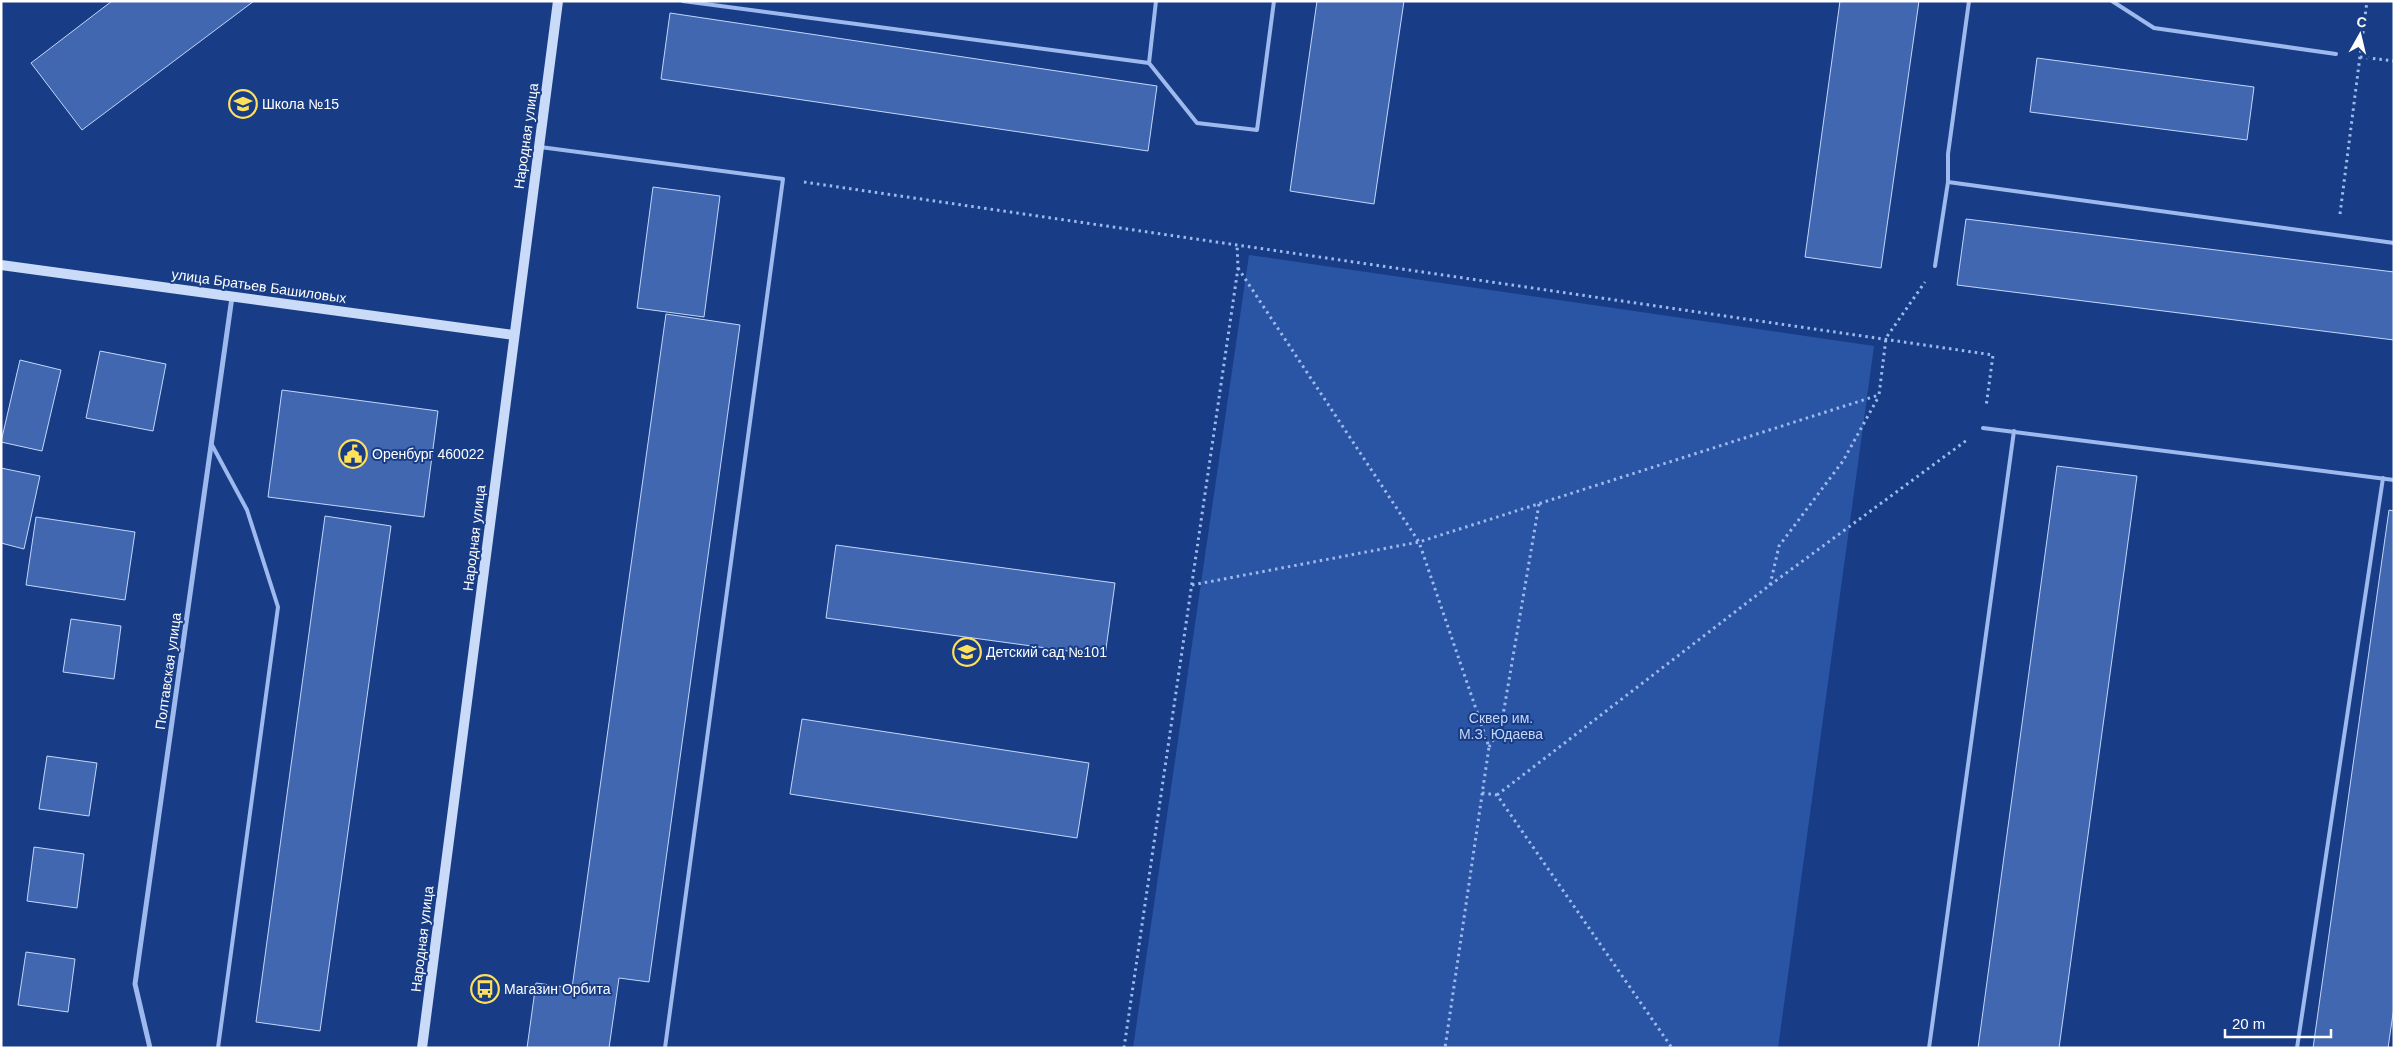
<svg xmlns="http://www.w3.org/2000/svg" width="2395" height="1049" font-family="Helvetica,sans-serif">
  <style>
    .green { fill: #2a55a4 }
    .building { fill: #4067b0; stroke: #c3d6fa }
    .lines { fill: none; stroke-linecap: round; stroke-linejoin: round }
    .path { stroke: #9eb9ed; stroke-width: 3; stroke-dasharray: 2.5 4; stroke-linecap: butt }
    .lane { stroke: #9eb9ed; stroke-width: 4 }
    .street { stroke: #9eb9ed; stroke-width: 5 }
    .secondary { stroke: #cadaf9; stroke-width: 10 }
    .labels { text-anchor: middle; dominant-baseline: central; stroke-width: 4; stroke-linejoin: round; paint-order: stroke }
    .poi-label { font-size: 14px; fill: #fff; stroke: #183d86; text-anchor: start }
    .street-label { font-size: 14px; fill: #fff; stroke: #183d86 }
    .park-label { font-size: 14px; fill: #c3d6fa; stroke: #183d86 }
  </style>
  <rect width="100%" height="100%" fill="#183d86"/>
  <path class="green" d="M1249,255L1874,346L1778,1048H1133Z"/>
  <g class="building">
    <path d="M112,1H254L82,130L31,63Z"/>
    <path d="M1317,1H1404L1374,204L1290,191Z"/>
    <path d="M1840,1H1919L1881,268L1805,257Z"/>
    <path d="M670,13L1157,86L1148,151L661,79Z"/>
    <path d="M2037,58L2254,87L2247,140L2030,112Z"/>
    <path d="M653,187L720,196L704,317L637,308Z"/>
    <path d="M1966,219L2394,272V340L1957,285Z"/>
    <path d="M666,314L740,325L649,982L619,978L609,1048H527L536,983L572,988Z"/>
    <path d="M100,351L166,364L153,431L86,418Z"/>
    <path d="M20,360L61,370L42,451L1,442Z"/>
    <path d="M282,390L438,411L424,517L268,497Z"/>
    <path d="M2057,466L2137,476L2059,1048H1978Z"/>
    <path d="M1,468L40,476L24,549L1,543Z"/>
    <path d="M2389,510L2394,511V1007L2388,1048H2313Z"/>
    <path d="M325,516L391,526L320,1031L256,1022Z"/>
    <path d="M36,517L135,532L125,600L26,585Z"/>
    <path d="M836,545L1115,583L1105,656L826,618Z"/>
    <path d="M71,619L121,626L114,679L63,672Z"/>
    <path d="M802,719L1089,763L1077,838L790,794Z"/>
    <path d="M47,756L97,763L89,816L39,809Z"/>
    <path d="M34,847L84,854L77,908L27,901Z"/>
    <path d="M26,952L75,959L68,1012L18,1005Z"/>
  </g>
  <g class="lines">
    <g class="path">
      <path d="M2360,57L2394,61"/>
      <path d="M804,182L1993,355L1986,407"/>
      <path d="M2340,214L2367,1"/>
      <path d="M1238,268L1419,542L1489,747L1445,1048"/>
      <path d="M1192,585L1419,542L1879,395L1886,338L1925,282"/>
      <path d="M1770,585L1779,546L1843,461L1879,396"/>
      <path d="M1489,747L1501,727L1539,504"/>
      <path d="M1482,793L1497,795L1672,1048"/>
      <path d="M1497,795L1770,585L1967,440"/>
      <path d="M1124,1048L1238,268L1237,244"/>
    </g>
    <g class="lane">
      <path d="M683,1L1149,63"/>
      <path d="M1156,1L1149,63L1197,123L1257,130L1274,1"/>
      <path d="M1969,1L1948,154V182L2394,243"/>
      <path d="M2112,1L2154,28L2336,54"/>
      <path d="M540,147L783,179L665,1048"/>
      <path d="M1935,266L1948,182"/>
      <path d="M1983,428L2394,480"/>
      <path d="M212,445L247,510L278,607L218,1048"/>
      <path d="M1929,1048L2014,431"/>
      <path d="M2297,1048L2383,478"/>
    </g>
    <path class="street" d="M150,1048L135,984L232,297"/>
    <g class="secondary">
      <path d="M1,265L514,335"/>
      <path d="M422,1048L558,1"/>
    </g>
  </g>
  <defs>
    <symbol id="school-ring" viewBox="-11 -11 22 22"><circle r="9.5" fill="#183d86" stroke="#ffe05a" stroke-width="1.5"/><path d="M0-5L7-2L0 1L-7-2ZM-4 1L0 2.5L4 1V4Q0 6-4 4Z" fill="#ffe05a"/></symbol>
    <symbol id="civic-ring" viewBox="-11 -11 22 22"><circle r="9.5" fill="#183d86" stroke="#ffe05a" stroke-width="1.5"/><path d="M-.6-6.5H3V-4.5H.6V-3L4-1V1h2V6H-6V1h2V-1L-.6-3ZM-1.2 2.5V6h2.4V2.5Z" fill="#ffe05a"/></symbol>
    <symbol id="bus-ring" viewBox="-11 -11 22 22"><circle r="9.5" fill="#183d86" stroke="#ffe05a" stroke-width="1.5"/><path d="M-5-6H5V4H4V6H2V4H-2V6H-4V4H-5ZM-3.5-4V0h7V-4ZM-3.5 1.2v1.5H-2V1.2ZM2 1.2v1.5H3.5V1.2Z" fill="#ffe05a"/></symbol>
  </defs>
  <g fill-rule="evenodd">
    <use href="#school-ring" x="227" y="88" width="32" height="32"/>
    <use href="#civic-ring" x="337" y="438" width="32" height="32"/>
    <use href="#school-ring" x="951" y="636" width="32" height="32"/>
    <use href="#bus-ring" x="469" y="973" width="32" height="32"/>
  </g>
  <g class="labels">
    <g class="poi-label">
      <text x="262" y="104">Школа №15</text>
      <text x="372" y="454">Оренбург 460022</text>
      <text x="986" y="652">Детский сад №101</text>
      <text x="504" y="989">Магазин Орбита</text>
    </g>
    <g class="street-label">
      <text transform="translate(526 136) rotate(-82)">Народная улица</text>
      <text transform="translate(259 286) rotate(8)">улица Братьев Башиловых</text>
      <text transform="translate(474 538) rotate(-83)">Народная улица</text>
      <text transform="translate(168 671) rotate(-82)">Полтавская улица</text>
      <text transform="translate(422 939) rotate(-83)">Народная улица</text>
    </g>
    <g class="park-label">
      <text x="1501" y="718">Сквер им.<tspan x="1501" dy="16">М.З. Юдаева</tspan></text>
    </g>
  </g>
  <rect width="2395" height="1049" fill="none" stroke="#ffffff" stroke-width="5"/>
  <g transform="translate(2360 35) rotate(8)" stroke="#183d86" stroke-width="4" paint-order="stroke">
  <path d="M0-4L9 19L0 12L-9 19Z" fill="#ffffff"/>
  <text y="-8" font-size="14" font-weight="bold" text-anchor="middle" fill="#ffffff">С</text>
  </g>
  <path d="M2225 1029v8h106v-8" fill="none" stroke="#ffffff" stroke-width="2.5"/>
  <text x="2232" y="1029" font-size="15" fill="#ffffff" stroke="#183d86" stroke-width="4" paint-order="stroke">20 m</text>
</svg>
